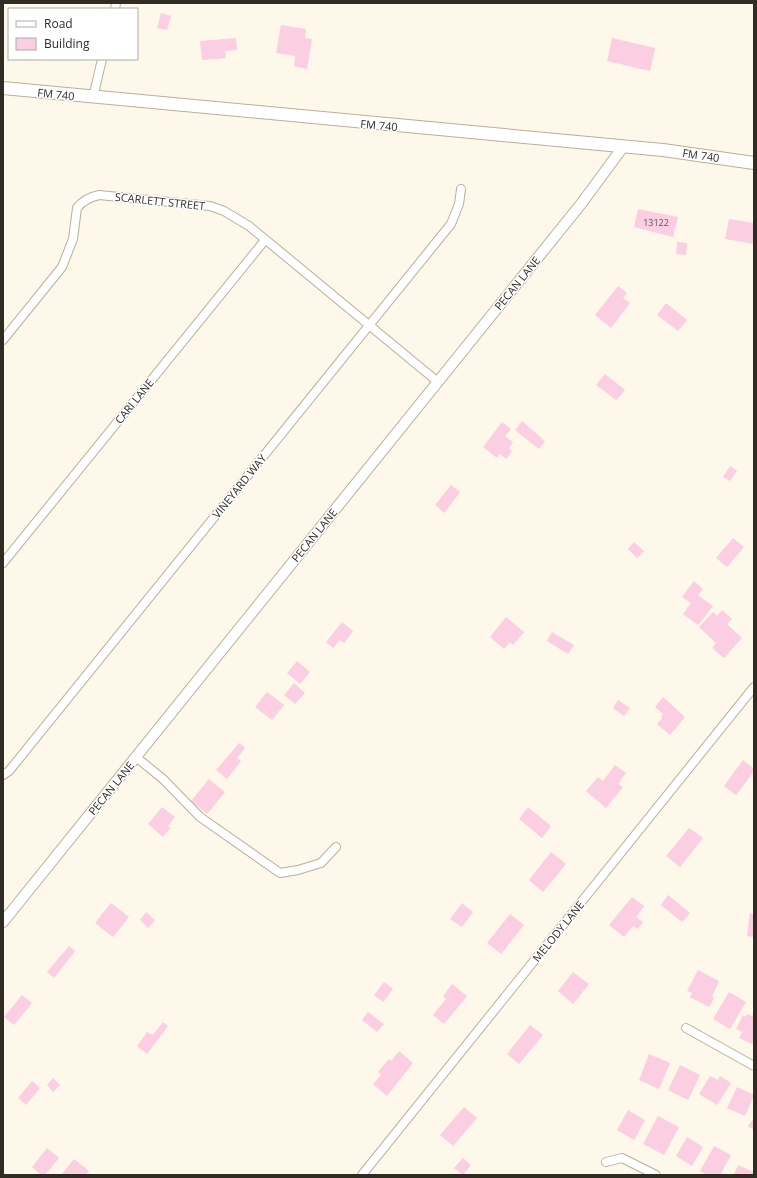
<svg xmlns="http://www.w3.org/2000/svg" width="757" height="1178" font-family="'Open Sans',sans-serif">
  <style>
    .building { fill: #fccee2 }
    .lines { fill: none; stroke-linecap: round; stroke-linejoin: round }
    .minor-casing { stroke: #b9af9a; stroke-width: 10 }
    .tertiary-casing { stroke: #b9af9a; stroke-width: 12 }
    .secondary-casing { stroke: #b9af9a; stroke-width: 14 }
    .minor { stroke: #fff; stroke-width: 8 }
    .tertiary { stroke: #fff; stroke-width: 10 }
    .secondary { stroke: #fff; stroke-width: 12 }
    .labels { text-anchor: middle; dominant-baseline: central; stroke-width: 3; stroke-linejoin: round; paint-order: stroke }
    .number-label { font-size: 9px; fill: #635454 }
    .street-label { font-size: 11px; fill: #302c24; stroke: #fff }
  </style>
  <rect width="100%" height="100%" fill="#fef8eb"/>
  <g class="building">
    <path d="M161,13L171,16L167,30L157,28Z"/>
    <path d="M281,25L306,29L305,38L312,39L307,69L294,66L295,56L276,53Z"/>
    <path d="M236,38L237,50L225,51L226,58L202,60L200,41Z"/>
    <path d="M612,38L655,48L650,71L607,61Z"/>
    <path d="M638,209L678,217L673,237L634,227Z"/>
    <path d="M729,219L754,223V244L725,239Z"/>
    <path d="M677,242L687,243L686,255L676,254Z"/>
    <path d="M618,286L627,293L623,298L630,303L611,328L595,315Z"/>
    <path d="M666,303L687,320L678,331L657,315Z"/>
    <path d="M605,374L625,390L616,400L596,385Z"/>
    <path d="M522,421L545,441L539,449L515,430Z"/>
    <path d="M502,422L511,429L505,436L513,442L509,448L512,451L506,459L500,454L497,458L483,447Z"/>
    <path d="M730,466L737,471L730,481L723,477Z"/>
    <path d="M451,485L460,492L444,513L435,505Z"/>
    <path d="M733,538L744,547L727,567L716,558Z"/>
    <path d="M634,542L644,551L637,558L628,549Z"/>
    <path d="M694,581L703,589L698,595L713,606L698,625L683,614L691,603L682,597Z"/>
    <path d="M722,610L732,619L727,624L742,638L724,658L712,648L716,643L699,627L713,612L717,616Z"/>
    <path d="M506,617L524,632L513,645L510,642L504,649L490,637Z"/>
    <path d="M342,622L353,631L344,643L340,640L333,648L326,642Z"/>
    <path d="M552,632L574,645L568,654L547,641Z"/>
    <path d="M297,661L310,672L300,684L287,673Z"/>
    <path d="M294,683L305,693L295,704L284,695Z"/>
    <path d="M267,692L284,705L272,720L255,707Z"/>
    <path d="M663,697L685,717L670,735L657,724L662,718L661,717L663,714L655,707Z"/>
    <path d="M618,700L630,708L624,716L613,708Z"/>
    <path d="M239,743L245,748L237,758L241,761L227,779L216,770Z"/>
    <path d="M743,760L754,769V771L736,795L724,786Z"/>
    <path d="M615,765L626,773L618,784L623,787L606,808L586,791L598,777L603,781Z"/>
    <path d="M209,779L225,792L207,814L191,801Z"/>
    <path d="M162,807L175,817L168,826L170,828L163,837L148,824Z"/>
    <path d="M528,807L551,826L542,838L519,819Z"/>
    <path d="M689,828L703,838L680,867L666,856Z"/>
    <path d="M551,852L566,864L543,892L529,880Z"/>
    <path d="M668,895L690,913L682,922L661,905Z"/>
    <path d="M632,897L644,906L636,917L643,922L638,929L633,926L624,937L609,925Z"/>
    <path d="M111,903L129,917L113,937L95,923Z"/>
    <path d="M462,903L473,912L462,927L450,919Z"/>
    <path d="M146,912L155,920L148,928L140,920Z"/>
    <path d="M750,913L754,914V937L747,936Z"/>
    <path d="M510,914L524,925L501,954L487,943Z"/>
    <path d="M69,946L75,951L54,978L47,972Z"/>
    <path d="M698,970L719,981L712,996L714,998L709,1007L690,997L692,993L687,991Z"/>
    <path d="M573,972L589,984L573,1004L558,991Z"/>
    <path d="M384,982L393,989L383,1002L374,995Z"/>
    <path d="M452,984L467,996L444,1024L433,1015L446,999L443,996Z"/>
    <path d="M729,992L746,1002L730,1029L713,1019Z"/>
    <path d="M22,995L32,1003L14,1025L4,1017Z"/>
    <path d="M368,1012L384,1024L377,1032L362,1020Z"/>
    <path d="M754,1012V1040L752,1044L739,1038L742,1032L736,1029L743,1015L746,1017L747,1014L752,1016Z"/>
    <path d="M163,1022L168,1026L147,1054L137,1046L147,1032L153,1035Z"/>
    <path d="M530,1025L543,1035L519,1064L507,1054Z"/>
    <path d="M399,1051L413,1063L387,1096L373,1084L381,1075L378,1072L389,1059L391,1061Z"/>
    <path d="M649,1054L670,1063L659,1089L639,1080Z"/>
    <path d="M680,1065L700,1075L688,1100L668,1090Z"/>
    <path d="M710,1076L718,1080L720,1076L731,1083L717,1105L699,1094Z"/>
    <path d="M53,1078L60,1085L53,1092L47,1085Z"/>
    <path d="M32,1081L40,1088L26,1105L18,1098Z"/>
    <path d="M737,1087L754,1095L745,1116L727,1108Z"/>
    <path d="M464,1107L477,1118L453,1146L440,1135Z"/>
    <path d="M628,1110L645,1120L634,1140L617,1130Z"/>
    <path d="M658,1116L679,1127L664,1155L643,1144Z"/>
    <path d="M754,1118V1130L748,1126Z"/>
    <path d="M687,1137L703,1147L692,1166L676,1156Z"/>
    <path d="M714,1146L731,1155L720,1175H707L700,1171Z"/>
    <path d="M47,1148L59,1158L45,1175H41L32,1167Z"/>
    <path d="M463,1158L471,1165L463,1175L454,1168Z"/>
    <path d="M74,1159L89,1171L86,1175H61Z"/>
    <path d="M738,1165L754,1172V1175H734Z"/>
  </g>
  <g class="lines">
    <defs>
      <g id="minor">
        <path d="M115,9L116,3"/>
        <path d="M93,98L102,59"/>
        <path d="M3,340L62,267L73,239L77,208C83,200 90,197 99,195L210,206L224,211L249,226L438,382"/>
        <path d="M3,563L265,240"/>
        <path d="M136,757L163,779L200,817L280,873L298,870L321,863L336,847"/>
        <path d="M3,775L9,771L451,224L459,204L461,189"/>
        <path d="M686,1028L754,1066"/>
        <path d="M606,1162L622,1158L656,1175"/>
        <path d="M362,1175L754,687"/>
      </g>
      <path id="tertiary" d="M3,922L581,204L623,147"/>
      <path id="secondary" d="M3,88L663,150L754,163"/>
    </defs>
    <use href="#minor" class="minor-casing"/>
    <use href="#tertiary" class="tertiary-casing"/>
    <use href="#secondary" class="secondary-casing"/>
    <use href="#minor" class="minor"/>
    <use href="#tertiary" class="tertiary"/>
    <use href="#secondary" class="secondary"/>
  </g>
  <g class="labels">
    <g class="number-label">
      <text x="656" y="222">13122</text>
    </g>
    <g class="street-label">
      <text transform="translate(56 94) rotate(6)">FM 740</text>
      <text transform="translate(379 125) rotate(5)">FM 740</text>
      <text transform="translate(701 155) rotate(8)">FM 740</text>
      <text transform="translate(160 201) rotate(6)">SCARLETT STREET</text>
      <text transform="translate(517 283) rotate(-51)">PECAN LANE</text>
      <text transform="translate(134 401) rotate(-51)">CARI LANE</text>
      <text transform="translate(239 486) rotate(-51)">VINEYARD WAY</text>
      <text transform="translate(314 535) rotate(-51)">PECAN LANE</text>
      <text transform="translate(111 788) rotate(-51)">PECAN LANE</text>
      <text transform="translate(558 931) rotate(-51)">MELODY LANE</text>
    </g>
  </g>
  <rect width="757" height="1178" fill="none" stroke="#302c24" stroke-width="8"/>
  <rect x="8" y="8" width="130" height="52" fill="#ffffff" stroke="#acaba7"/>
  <rect x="16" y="21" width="20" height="6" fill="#ffffff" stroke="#acaba7"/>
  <text x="44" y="28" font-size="12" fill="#302c24">Road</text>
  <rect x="16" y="38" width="20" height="12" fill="#fccee2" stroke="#acaba7"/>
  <text x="44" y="48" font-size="12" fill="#302c24">Building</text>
</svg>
